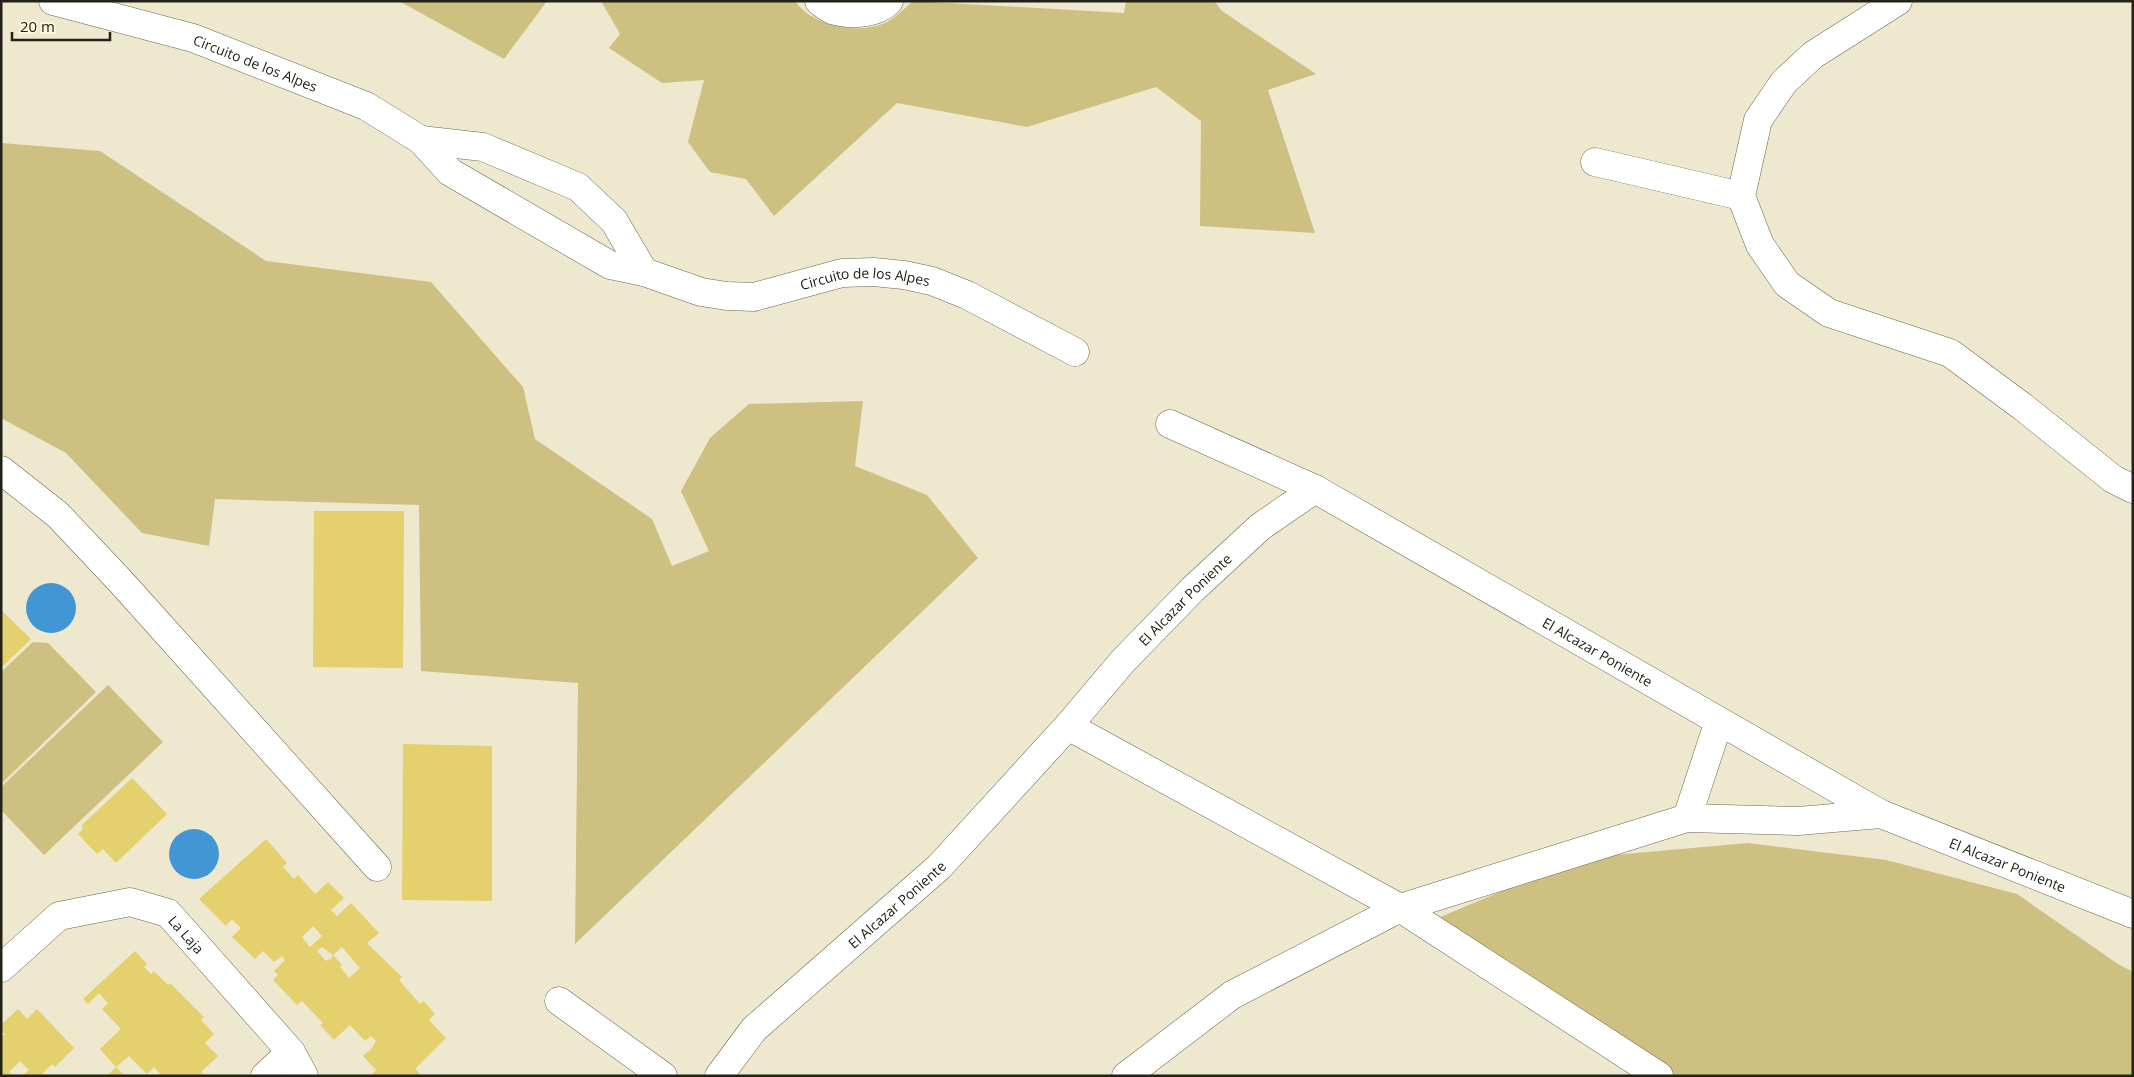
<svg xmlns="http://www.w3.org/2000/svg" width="2134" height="1077" font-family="'Open Sans',sans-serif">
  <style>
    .green { fill: #cdc081 }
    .water { fill: #4396d4 }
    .building { fill: #e4d06c; fill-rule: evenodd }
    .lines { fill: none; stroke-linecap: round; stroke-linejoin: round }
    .minor-casing { stroke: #6b6750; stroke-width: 29 }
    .minor { stroke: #fff; stroke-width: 28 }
    .labels { text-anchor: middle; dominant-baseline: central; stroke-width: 4; stroke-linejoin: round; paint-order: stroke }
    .street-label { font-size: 14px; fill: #232218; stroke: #faf5db }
  </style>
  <rect width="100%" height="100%" fill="#ede8ce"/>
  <g class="green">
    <path d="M399,1H547L504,59Z"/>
    <path d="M601,1H795C812,26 858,35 885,23C895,18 905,8 913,1L1124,13L1126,1H1214L1222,11L1316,74L1268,90L1315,233L1200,226L1201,121L1156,87L1027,127L897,103L774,216L746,179L710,172L688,142L704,80L662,83L609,48L620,34Z"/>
    <path d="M1,143L100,151L266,261L431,282L523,387L535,439L652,519L672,566L709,551L681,491L710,438L749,404L863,401L855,466L927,495L978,558L575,944L578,683L421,671L419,505L215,499L209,546L142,533L66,453L1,418Z"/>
    <path d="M33,642L48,643L96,692L1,784V672Z"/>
    <path d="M108,685L163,742L44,855L1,810V787Z"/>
    <path d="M1748,843L1886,860L2017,894L2118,964L2133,972V1076H1673L1426,923L1581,858Z"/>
  </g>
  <g class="water">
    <circle cx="51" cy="608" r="25"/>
    <circle cx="194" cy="854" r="25"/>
  </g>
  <g class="building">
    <path d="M314,511H404L403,668L313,667Z"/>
    <path d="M1,610L31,639L1,668Z"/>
    <path d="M403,744L492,746V901L402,900Z"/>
    <path d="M132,778L167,814L116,863L103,849L97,854L78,834L83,829L81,826Z"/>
    <path d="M266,839L287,863L283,867L294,879L298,875L315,894L328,882L344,898L331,910L337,916L351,903L379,933L367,943L402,977L399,980L420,1004L424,1001L435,1014L429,1020L446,1038L415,1069L422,1076H370L376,1070L363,1056L372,1048L376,1041L371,1036L365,1041L350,1025L334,1040L320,1025L323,1023L302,1001L297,1005L273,980L278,975L274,971L285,960L282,956L274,962L263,951L255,959L232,937L241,928L232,919L226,926L199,899ZM313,926L322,936L310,947L302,937ZM322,947L333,955L330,960L329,959L326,961L317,951ZM342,947L360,968L349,978L340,967L342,965L333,955Z"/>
    <path d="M135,951L147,964L144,967L151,974L154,971L168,985L170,983L204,1017L201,1020L214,1034L205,1043L218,1056L201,1072L205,1076H162L154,1067L147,1074L129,1056L116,1067L100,1049L121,1029L102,1009L108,1003L99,993L88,1004L83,999Z"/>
    <path d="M18,1009L27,1019L37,1009L74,1048L55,1067L52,1064L40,1076H22L29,1070L20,1061L9,1072L13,1076H1V1037L5,1034L1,1031V1025Z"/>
    <path d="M116,1067L125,1076H107Z"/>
  </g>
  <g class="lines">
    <defs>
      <g id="minor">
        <path id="s1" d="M53,1L193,38L366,106L421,140L450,172L610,265L644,272L701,292L727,296L754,297L842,273L873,272L904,275L932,281L967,295L1075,352"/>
        <path d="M819,1C823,4 827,8 832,10C849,15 876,15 889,1"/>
        <path d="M1898,1L1813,55L1784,82L1758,120L1741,196L1760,245L1787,284L1829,313L1950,353L2023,407L2113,479L2133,489"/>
        <path d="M421,140L483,147L578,187L614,221L644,272"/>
        <path d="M1595,162L1741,196"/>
        <path id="s2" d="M1170,424L1315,489L1881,814L2133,914"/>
        <path d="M1,470L58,515L122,583L377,867"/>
        <path d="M1068,726L1400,908L1659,1076"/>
        <path d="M1687,818L1719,721"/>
        <path id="s3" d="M1,968L59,916L130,902L168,913L291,1052L304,1076"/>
        <path d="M559,1001L663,1076"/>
        <path d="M265,1076L291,1052"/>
        <path id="s4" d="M719,1076L754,1029L939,867L1068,726L1123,661L1193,589L1260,527L1315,489"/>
        <path d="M1126,1076L1232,995L1400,908L1687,818L1798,821L1881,814"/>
      </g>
    </defs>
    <use href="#minor" class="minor-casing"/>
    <use href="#minor" class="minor"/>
  </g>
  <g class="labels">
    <g class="street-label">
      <text stroke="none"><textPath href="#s1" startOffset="212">Circuito de los Alpes</textPath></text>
      <text stroke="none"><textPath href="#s1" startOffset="886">Circuito de los Alpes</textPath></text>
      <text stroke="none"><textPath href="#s4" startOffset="668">El Alcazar Poniente</textPath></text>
      <text stroke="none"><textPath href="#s2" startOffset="485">El Alcazar Poniente</textPath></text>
      <text stroke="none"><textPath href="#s2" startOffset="948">El Alcazar Poniente</textPath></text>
      <text stroke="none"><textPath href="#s4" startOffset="248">El Alcazar Poniente</textPath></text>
      <text stroke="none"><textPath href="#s3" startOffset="218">La Laja</textPath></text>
    </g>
  </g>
  <rect width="2134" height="1077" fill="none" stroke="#232218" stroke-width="5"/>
  <path d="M12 32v8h98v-8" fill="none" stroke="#232218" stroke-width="2.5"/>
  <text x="20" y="32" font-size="15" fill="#232218" stroke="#faf5db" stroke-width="4" paint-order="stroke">20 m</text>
</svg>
